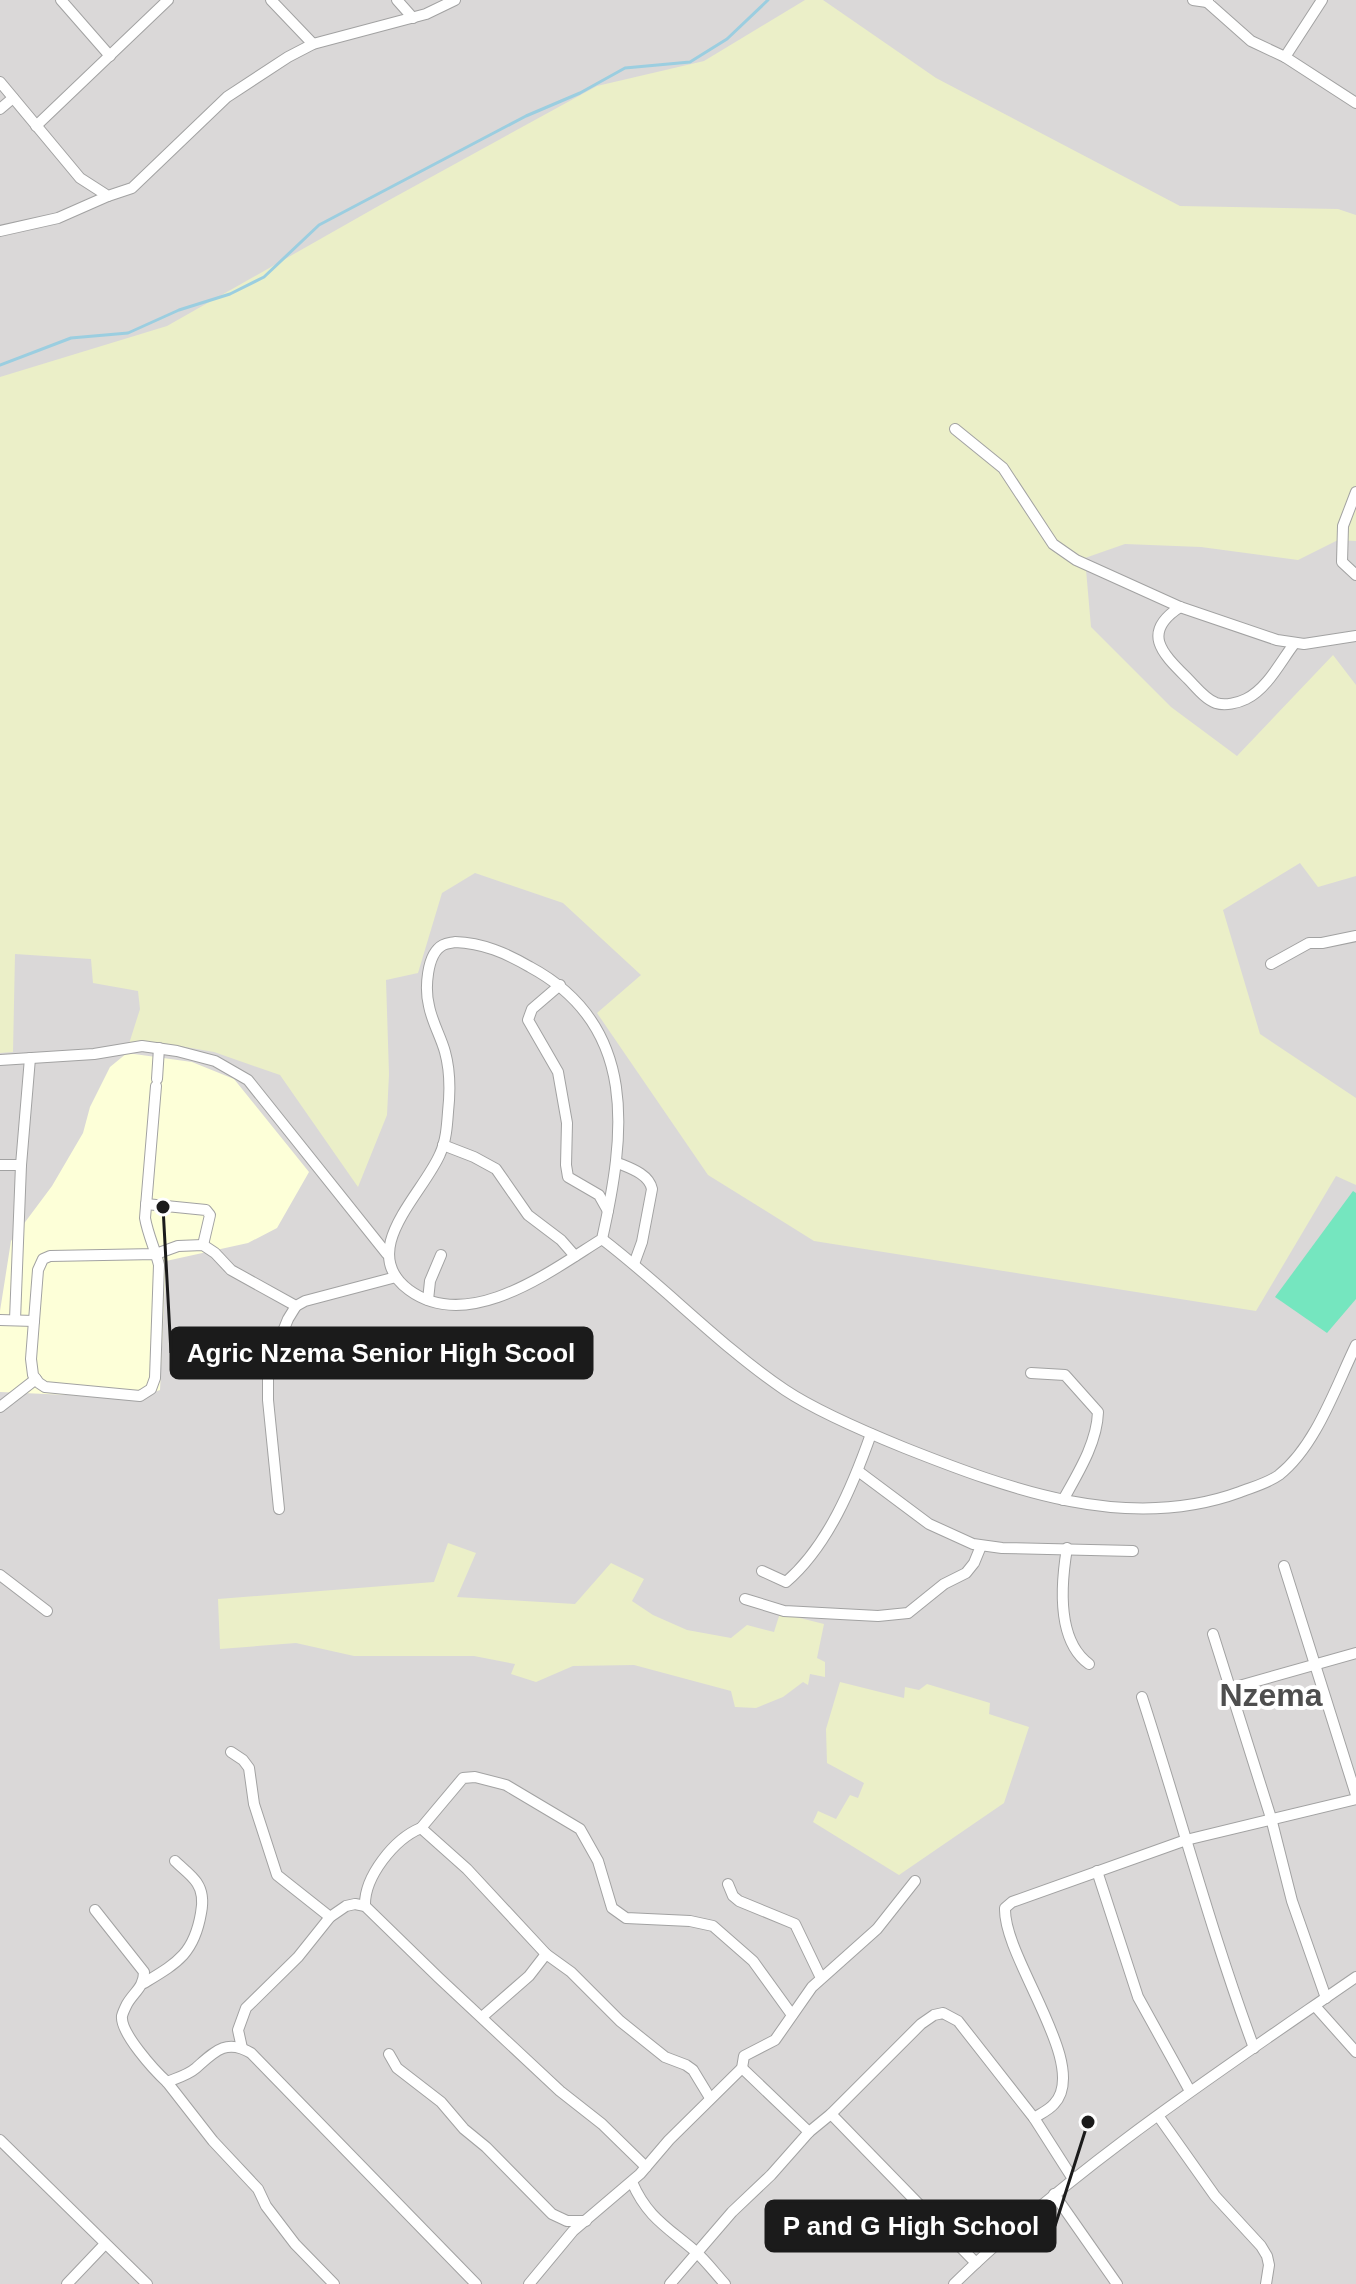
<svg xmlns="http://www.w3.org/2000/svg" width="1356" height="2284" font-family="Arial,sans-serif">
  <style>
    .residential { fill: #dad8d8 }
    .education { fill: #fdffd8 }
    .farmland { fill: #ebefc8 }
    .pitch { fill: #75e6bf }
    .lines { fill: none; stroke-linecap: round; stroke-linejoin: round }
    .stream { stroke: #9bcee0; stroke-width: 3 }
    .minor-casing { stroke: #a2a2a2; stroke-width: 12 }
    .minor { stroke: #fff; stroke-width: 10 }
    .labels { text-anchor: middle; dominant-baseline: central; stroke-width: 8; stroke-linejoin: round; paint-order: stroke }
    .district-label { font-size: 32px; font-weight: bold; fill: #4e4e4e; stroke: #fff }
    .leader { fill: none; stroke: #1b1b1b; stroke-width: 3 }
    .callout-dot { fill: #1b1b1b; stroke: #fff; stroke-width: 3 }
    .callout { fill: #1b1b1b; stroke: #1b1b1b; stroke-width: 3 }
    .callout-label { font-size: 26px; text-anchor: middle; font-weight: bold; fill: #fff }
  </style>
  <rect width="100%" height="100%" fill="#eeeae0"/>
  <rect class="residential" x="0" y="0" width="1356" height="2284"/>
  <path class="education" d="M127,1053L192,1062L234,1079L309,1172L277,1228L248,1243L166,1261L160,1390L137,1398L0,1392V1311L11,1241L52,1186L83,1133L90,1107L110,1067Z"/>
  <g class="farmland">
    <path d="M805,0H823L936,78L1180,206L1338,209L1356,215V541L1338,540L1298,560L1201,547L1125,544L1085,558L1091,627L1171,707L1237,756L1333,655L1356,685V876L1318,887L1300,863L1223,910L1260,1034L1356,1098V1185L1336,1176L1256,1311L814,1241L708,1175L597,1013L641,975L563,903L475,873L442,893L418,973L386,980L389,1074L387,1115L358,1187L280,1075L214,1052L157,1042L128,1047L140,1009L138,991L93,983L91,959L15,954L13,1052L0,1053V377L167,326L382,204L597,86L704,61Z"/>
    <path d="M448,1543L476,1553L457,1597L575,1604L611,1563L644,1579L632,1601L653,1615L687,1630L731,1638L747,1625L774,1632L780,1613L824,1624L817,1658L825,1662V1677L810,1674L808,1685L803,1682L783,1697L756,1708L735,1707L731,1691L634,1665L573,1666L536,1682L511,1674L515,1664L474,1656H354L296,1643L220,1649L218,1599L434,1582Z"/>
    <path d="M840,1682L904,1698L905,1687L919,1690L927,1684L990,1703L989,1714L1029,1727L1004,1803L899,1875L813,1822L818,1811L836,1819L850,1795L858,1798L864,1783L827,1763L826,1729Z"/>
  </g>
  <path class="pitch" d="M1353,1191L1356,1193V1299L1327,1333L1275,1297Z"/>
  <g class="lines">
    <path class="stream" d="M0,365L71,338L128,333L179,310L230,294L264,277L319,225L526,116L580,93L625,68L690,62L727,39L768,0"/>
    <defs>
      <g id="minor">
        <path d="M61,0L110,56"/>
        <path d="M271,0L313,44"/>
        <path d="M397,0L413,18"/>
        <path d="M1193,0L1207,2"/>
        <path d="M1208,0L1207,2L1251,41L1285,57L1322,0"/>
        <path d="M1285,57L1356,103"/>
        <path d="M0,82L80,178L108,196L132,188L227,97L288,57L313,44L426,14L455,0"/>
        <path d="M0,109L13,98"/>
        <path d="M36,126L168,0"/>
        <path d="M0,231L58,218L108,196"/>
        <path d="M955,429L1003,468L1053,544L1076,560L1180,607L1277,640L1304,644L1356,636"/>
        <path d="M1356,492L1343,526L1342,562L1356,575"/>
        <path d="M1180,607C1140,633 1163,654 1188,679C1196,687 1205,699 1216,703C1225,706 1238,703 1246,699C1267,689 1281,661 1294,644"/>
        <path d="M455,942C483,943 506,953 530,967C640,1026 625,1136 602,1239C552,1270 469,1334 409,1290C356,1251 423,1194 440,1154C446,1141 447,1126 448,1112C450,1094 450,1070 445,1052C441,1037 432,1022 429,1006C425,990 426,954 443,945C447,943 451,943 455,942Z"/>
        <path d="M1271,964L1309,943H1322L1356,936"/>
        <path d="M560,985L532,1009L528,1020L558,1072L567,1123L566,1165L568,1177L599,1195L608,1211"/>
        <path d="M0,1060L94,1054L142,1046L177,1051L215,1061L248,1080L387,1254"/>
        <path d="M157,1079L159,1048"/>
        <path d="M156,1086L145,1218C148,1235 155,1249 159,1265L155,1378L151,1389L140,1396L45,1387L39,1383L33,1375L31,1359L38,1270L43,1259L50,1256L156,1254L178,1246L203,1245L215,1253L231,1270L296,1306"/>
        <path d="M443,1145L474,1157L496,1169L528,1215L561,1240L575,1256"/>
        <path d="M618,1163C630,1168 649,1174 652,1189L642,1242L634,1264"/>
        <path d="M0,1165H21"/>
        <path d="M146,1204L206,1210L210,1215L203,1245"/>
        <path d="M602,1239C665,1287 720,1346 785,1390C818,1412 868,1433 905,1448C1011,1490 1128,1533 1240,1492C1253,1487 1268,1483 1279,1475C1316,1446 1336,1386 1356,1345"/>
        <path d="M428,1300L430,1281L441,1255"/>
        <path d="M0,1320L34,1321"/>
        <path d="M15,1320L21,1165L30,1058"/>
        <path d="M1031,1373L1065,1375L1098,1412C1097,1443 1078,1473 1063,1500"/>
        <path d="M0,1407L36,1379"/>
        <path d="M858,1471L929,1524L973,1544L1002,1548L1133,1551"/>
        <path d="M279,1509L268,1400V1368L288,1319L296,1306L305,1301L396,1277"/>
        <path d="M1067,1548C1061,1584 1056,1640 1089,1664"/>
        <path d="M1284,1566L1356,1795"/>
        <path d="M762,1571L786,1582C828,1546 853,1485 871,1434"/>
        <path d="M0,1575L47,1611"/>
        <path d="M745,1599L784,1611L878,1616L908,1613L944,1584L966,1573L974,1563L981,1546"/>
        <path d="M1213,1634L1271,1818L1292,1901L1326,1998"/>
        <path d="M1232,1688L1356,1653"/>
        <path d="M1142,1697C1180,1814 1211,1932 1254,2048"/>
        <path d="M231,1752L243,1760L249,1768L254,1804L277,1875L330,1917"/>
        <path d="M421,1828L463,1778L475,1777L506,1785L580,1829L598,1861L612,1908L626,1918L690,1921L713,1926L753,1961L792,2015"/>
        <path d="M1097,1871L1138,1997L1190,2091"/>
        <path d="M728,1884L733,1896L739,1901L795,1924L821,1978"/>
        <path d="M365,1906C364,1877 394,1839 421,1828L467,1869L546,1954"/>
        <path d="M95,1910L144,1972C144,1987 134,1992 127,2004C125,2008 123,2012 122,2016C120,2033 155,2071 167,2082C177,2078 188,2075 196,2068C214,2052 226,2038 251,2053L476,2284"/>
        <path d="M144,1983C177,1963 194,1954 201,1913C203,1903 203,1892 197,1883C192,1875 182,1868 175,1861"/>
        <path d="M1315,2006L1356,2052"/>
        <path d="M482,2017L529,1976L546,1954L571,1972L620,2021L665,2057L686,2065L693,2070L710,2098"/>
        <path d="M242,2048L238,2030L246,2008L298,1957L330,1917L346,1906L355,1904L365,1906L439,1978L560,2091L602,2124L646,2167"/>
        <path d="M389,2054L397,2068L441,2102L464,2129L486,2147L552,2214L567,2221H586"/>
        <path d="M742,2068L809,2132"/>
        <path d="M167,2082L213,2141L258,2189L266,2206L295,2244L334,2284"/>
        <path d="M831,2114L976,2263"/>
        <path d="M1159,2117L1215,2196L1261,2246L1267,2256L1269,2265L1266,2284"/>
        <path d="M1034,2118C1040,2114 1049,2110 1054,2104C1091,2066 1003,1958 1005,1908L1012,1902L1186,1840L1356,1799"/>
        <path d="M0,2140L147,2284"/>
        <path d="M632,2182C647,2217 667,2227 695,2251C706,2261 715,2273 725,2284"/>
        <path d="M1054,2194L1117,2284"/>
        <path d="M67,2284L105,2244"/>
        <path d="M529,2284L573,2231L640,2174L669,2140L742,2068L744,2056L775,2040L812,1987L877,1929L915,1881"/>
        <path d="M670,2284L732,2212L771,2175L809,2132L831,2114L921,2024L934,2015L943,2013L958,2021L1034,2118L1073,2179"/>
        <path d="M954,2284C1075,2166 1217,2073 1356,1977"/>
      </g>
    </defs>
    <use href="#minor" class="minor-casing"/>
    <use href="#minor" class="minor"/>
  </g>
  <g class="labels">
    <g class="district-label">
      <text x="1271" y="1695">Nzema</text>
    </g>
  </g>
  <path class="leader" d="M163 1207L171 1353M1088 2122L1055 2226"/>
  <g class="callout-dot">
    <circle cx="163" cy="1207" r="8"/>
    <circle cx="1088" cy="2122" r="8"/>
  </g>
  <g class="callout">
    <rect x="171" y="1328" width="421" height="50" rx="8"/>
    <rect x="766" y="2201" width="289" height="50" rx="8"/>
  </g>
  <g class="callout-label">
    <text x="381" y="1362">Agric Nzema Senior High Scool</text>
    <text x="911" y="2235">P and G High School</text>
  </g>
</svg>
